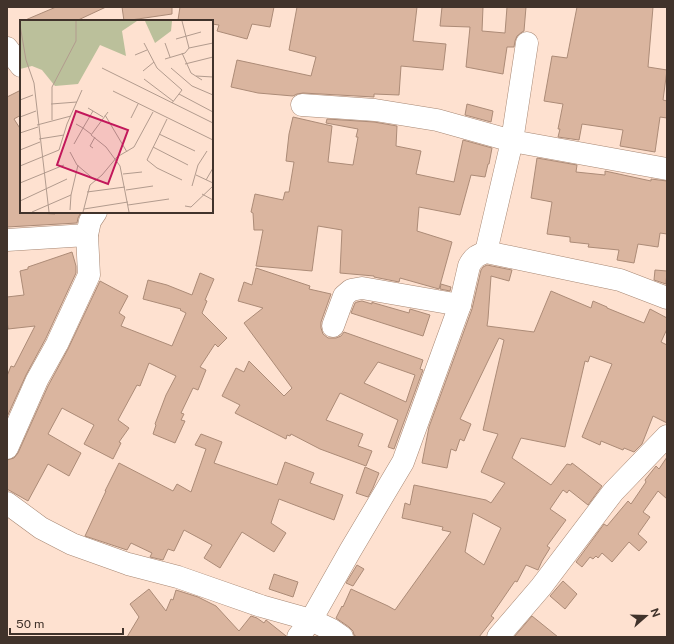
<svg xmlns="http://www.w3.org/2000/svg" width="674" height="644" font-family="'Public Sans',sans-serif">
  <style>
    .building { fill: #dab59f; stroke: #ac8b77; fill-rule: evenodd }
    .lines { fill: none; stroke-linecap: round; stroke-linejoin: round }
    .minor-casing { stroke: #a78773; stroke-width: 23 }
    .minor { stroke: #fff; stroke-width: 22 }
    .inset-road { fill: none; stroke: #b29b8e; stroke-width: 1 }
    .view { fill: #c2185b; fill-opacity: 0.15; stroke: #c2185b; stroke-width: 2 }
    .inset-edge { fill: none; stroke: #41332b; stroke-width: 2 }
  </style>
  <rect width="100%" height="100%" fill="#fee1d0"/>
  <g class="building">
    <path d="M56,7H106L76,21H23Z"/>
    <path d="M122,7H172V14L124,21Z"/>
    <path d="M180,7H274L270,27L252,24L247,39L217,31L219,25L212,24V21H188L178,20Z"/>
    <path d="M297,7H417L413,41L446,44L443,70L401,66L399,95L374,94V97L303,93L297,94L293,96L258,93L231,87L237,60L311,76L316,57L289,50Z"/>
    <path d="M442,7H483L482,31L505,33L507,7H526L524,31L522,32L517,36L515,41L514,47H507L503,74L466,67L470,27L440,26Z"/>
    <path d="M577,7H653L648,67L667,70L663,100L667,101V118L660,117L655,152L620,146L623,130L582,124L579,140L558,137L560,129H558L563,104L544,101L552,56L567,58Z"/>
    <path d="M21,90V115L14,119L21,130V212L55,214L54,212H81L78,218L77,223L7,227V97Z"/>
    <path d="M467,104L493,111L491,122L465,115Z"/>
    <path d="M293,117L332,126L328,162L353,165L358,137H356L358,129L326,123L327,119L374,122L397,126L396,146L421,151L416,174L454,182L463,140L492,148L489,164H488L485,177L471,175L460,215L419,207L417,231L452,242L439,289L400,278L399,282L374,277V276L340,273L342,230L318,226L312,271L256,266L263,230H254L253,213L251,212L255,194L283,200L285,192H289L294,162L286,161L289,134Z"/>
    <path d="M537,158L577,165L576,172L605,175V171L651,181V179L667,181V234L660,233L658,247L638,244L634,263L617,260L619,250L588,247L589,244L570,242V237L547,234L552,202L531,198Z"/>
    <path d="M72,252L76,266V273L46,338L26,375L7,417V376L11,366L14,367L35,326L8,329L7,320V297L24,295L20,271L28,269V267Z"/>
    <path d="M487,265L512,270L509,281L491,276L488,319L487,326L534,332L551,291L591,308L593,301L607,307V308L644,323L650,309L667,318V329L661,342L667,345V423L653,416L642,444L634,452L624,448L623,450L601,441L600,445L582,437L612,364L590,356L588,362L585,361L565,447L521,438L512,458L551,485L567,464L571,465L572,463L602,486L588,505L569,490L567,493L563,490L550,509L566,520L547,546L550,548L542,561L538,570L526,565L517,582L515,581L491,616L494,618L479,637H357L354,635L353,631L349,627L336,618L342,606L343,607L351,589L388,606L395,610L451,532L442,530L443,527L402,518L405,503L410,505L414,485L486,500L491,503L505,483L481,472L498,434L483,430L504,340L499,338L460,419L471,424L464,441L460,439L456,451L451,449L447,468L422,463L429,427L472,309L481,270L483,267ZM473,513L501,528L484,565L465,552Z"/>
    <path d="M256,268L310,286L309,289L331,294L321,322V328L323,334L328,338H336L341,336L344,332L423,360L420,369L423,370L394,449L388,447L398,420L340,393L326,420L363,434L358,446L372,451L366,466L320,449L291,434L290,436L287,435L286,439L235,413L240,405L222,396L236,368L244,372L249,361L284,396L292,388L244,323L263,308L238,301L244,282L252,285ZM378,362L415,375L406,402L364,383Z"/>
    <path d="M655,270L667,271L666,284L654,280Z"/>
    <path d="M200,273L214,279L205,300L207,301L202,313L227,338L218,347L215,344L200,367L206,370L198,390L193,388L181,413L184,414L181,420L185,421L175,443L153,434L156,425L155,424L166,395L176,376L149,363L140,386L137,385L118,420L129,428L119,442L121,443L113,459L84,444L94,425L62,408L48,434L81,453L69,476L48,464L28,501L7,489V460L14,458L18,453L48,386L68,349L100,281L128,296L119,313L125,317L121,326L172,346L186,313L180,310L181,309L143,299L148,280L167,285L192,295Z"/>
    <path d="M441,284L451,287L450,291L440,289Z"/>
    <path d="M362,301L372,304V302L374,303L409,313L410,309L430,315L423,336L351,313L355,303L357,302Z"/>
    <path d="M201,434L222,442L214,463L277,485L285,462L314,473L310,483L343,495L334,520L279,499L271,523L286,533L274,552L242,532L220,568L204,558L212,545L184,530L174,551L168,549L163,560L150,557L152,553L131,543L127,550L85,536L106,491H105L119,463L173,491L177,484L191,492L206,449L195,445Z"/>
    <path d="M667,457V499L658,491L643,512L650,517L638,534L647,542L639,551L629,542L612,562L602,553L598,558L596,556L593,559L590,557L582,567L576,562L604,524L607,526L628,501L631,504L646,482L645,480L656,466L659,469Z"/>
    <path d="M365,467L379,473L373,488L368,497L356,493Z"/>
    <path d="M357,565L364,569L353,586L346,583Z"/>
    <path d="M274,574L298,582L293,597L269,589Z"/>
    <path d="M563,581L577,594L565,609L550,596Z"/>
    <path d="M149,589L166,611L171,599L173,600L176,590L198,597L216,606L239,631L251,616L257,618L264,623L266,620L286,636V637H127L139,617L130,604Z"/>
    <path d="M532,616L558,637H514Z"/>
  </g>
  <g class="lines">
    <defs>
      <g id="minor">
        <path d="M527,43L512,141L667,169"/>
        <path d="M7,48L21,66"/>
        <path d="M302,105L375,110L437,120L512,141L486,252"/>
        <path d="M7,240L87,235"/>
        <path d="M333,326L344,296L351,290L362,288L460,305"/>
        <path d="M7,448L37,380L57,344L89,275L87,235L90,221L96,212"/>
        <path d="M7,503L41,528L72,544L128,564L178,577L261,606L311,620L332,630L342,637"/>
        <path d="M298,637L311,620L350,551L403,462L460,305L469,266C473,257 478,255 486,252L620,280L667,298"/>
        <path d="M498,637L541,587L613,492L667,436"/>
      </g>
    </defs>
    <use href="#minor" class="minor-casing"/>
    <use href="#minor" class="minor"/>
  </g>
  <g transform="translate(20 20)">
    <rect width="193" height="193" fill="#fee1d0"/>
    <path d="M0,1H117L102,11L106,36L80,25L58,64L35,66L22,50L12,46L0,49ZM125,1H152L151,11L135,23Z" fill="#bbc09b"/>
    <path class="inset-road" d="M162,1L169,28M0,5L6,40L14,63L29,192M156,19L181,12M124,23L137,48L162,70L152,83M145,23L150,37M162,33L171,53L182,60M115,35L127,30M145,39L165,33L169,28L193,23M165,44L193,37M82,48L193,103M151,48L172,66L193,75M123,51L134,42M176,56L193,57M124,59L153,81M93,71L193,120M159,74L193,92M0,80L13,75M31,84L57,82M68,88L83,97M88,92L71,115L86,127L100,146L109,192M85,95L107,132M0,97L16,91M111,98L118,84M147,99L127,140L137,148L162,160M32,100V67L56,21V1M56,104L63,108L73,91M17,105L51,96M0,113L18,107M139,114L175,131M19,119L44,115M54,124L63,108L71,114M133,127L168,145M73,128L70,126L75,117M0,130L20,122M50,132L57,145L76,161M0,146L39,130L47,104L62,70M103,154L122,152M176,155L193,163M186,160L193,148M0,163L44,145M172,166L178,145L187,131M106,170L133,166M67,172L105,167M182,174L193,180M51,175L58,145M0,181L47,159M108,185L149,179M165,186L171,187L193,166M64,189L108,182M12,192L51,175L50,190M63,192L70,165L82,155L97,137L114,127L133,92"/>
    <path class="view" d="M56,91L108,110L88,164L37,145Z"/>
    <rect width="193" height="193" class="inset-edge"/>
  </g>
  <rect width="674" height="644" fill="none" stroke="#41332b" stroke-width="16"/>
  <g transform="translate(646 616) rotate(70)" stroke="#fee1d0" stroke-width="3" paint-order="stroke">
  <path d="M0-3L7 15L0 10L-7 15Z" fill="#41332b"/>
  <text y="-6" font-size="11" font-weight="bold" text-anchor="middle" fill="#41332b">N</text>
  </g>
  <path d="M10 628v6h113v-6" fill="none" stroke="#41332b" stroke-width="2"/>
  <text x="16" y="628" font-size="12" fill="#41332b" stroke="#fee1d0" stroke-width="3" paint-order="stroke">50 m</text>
</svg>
